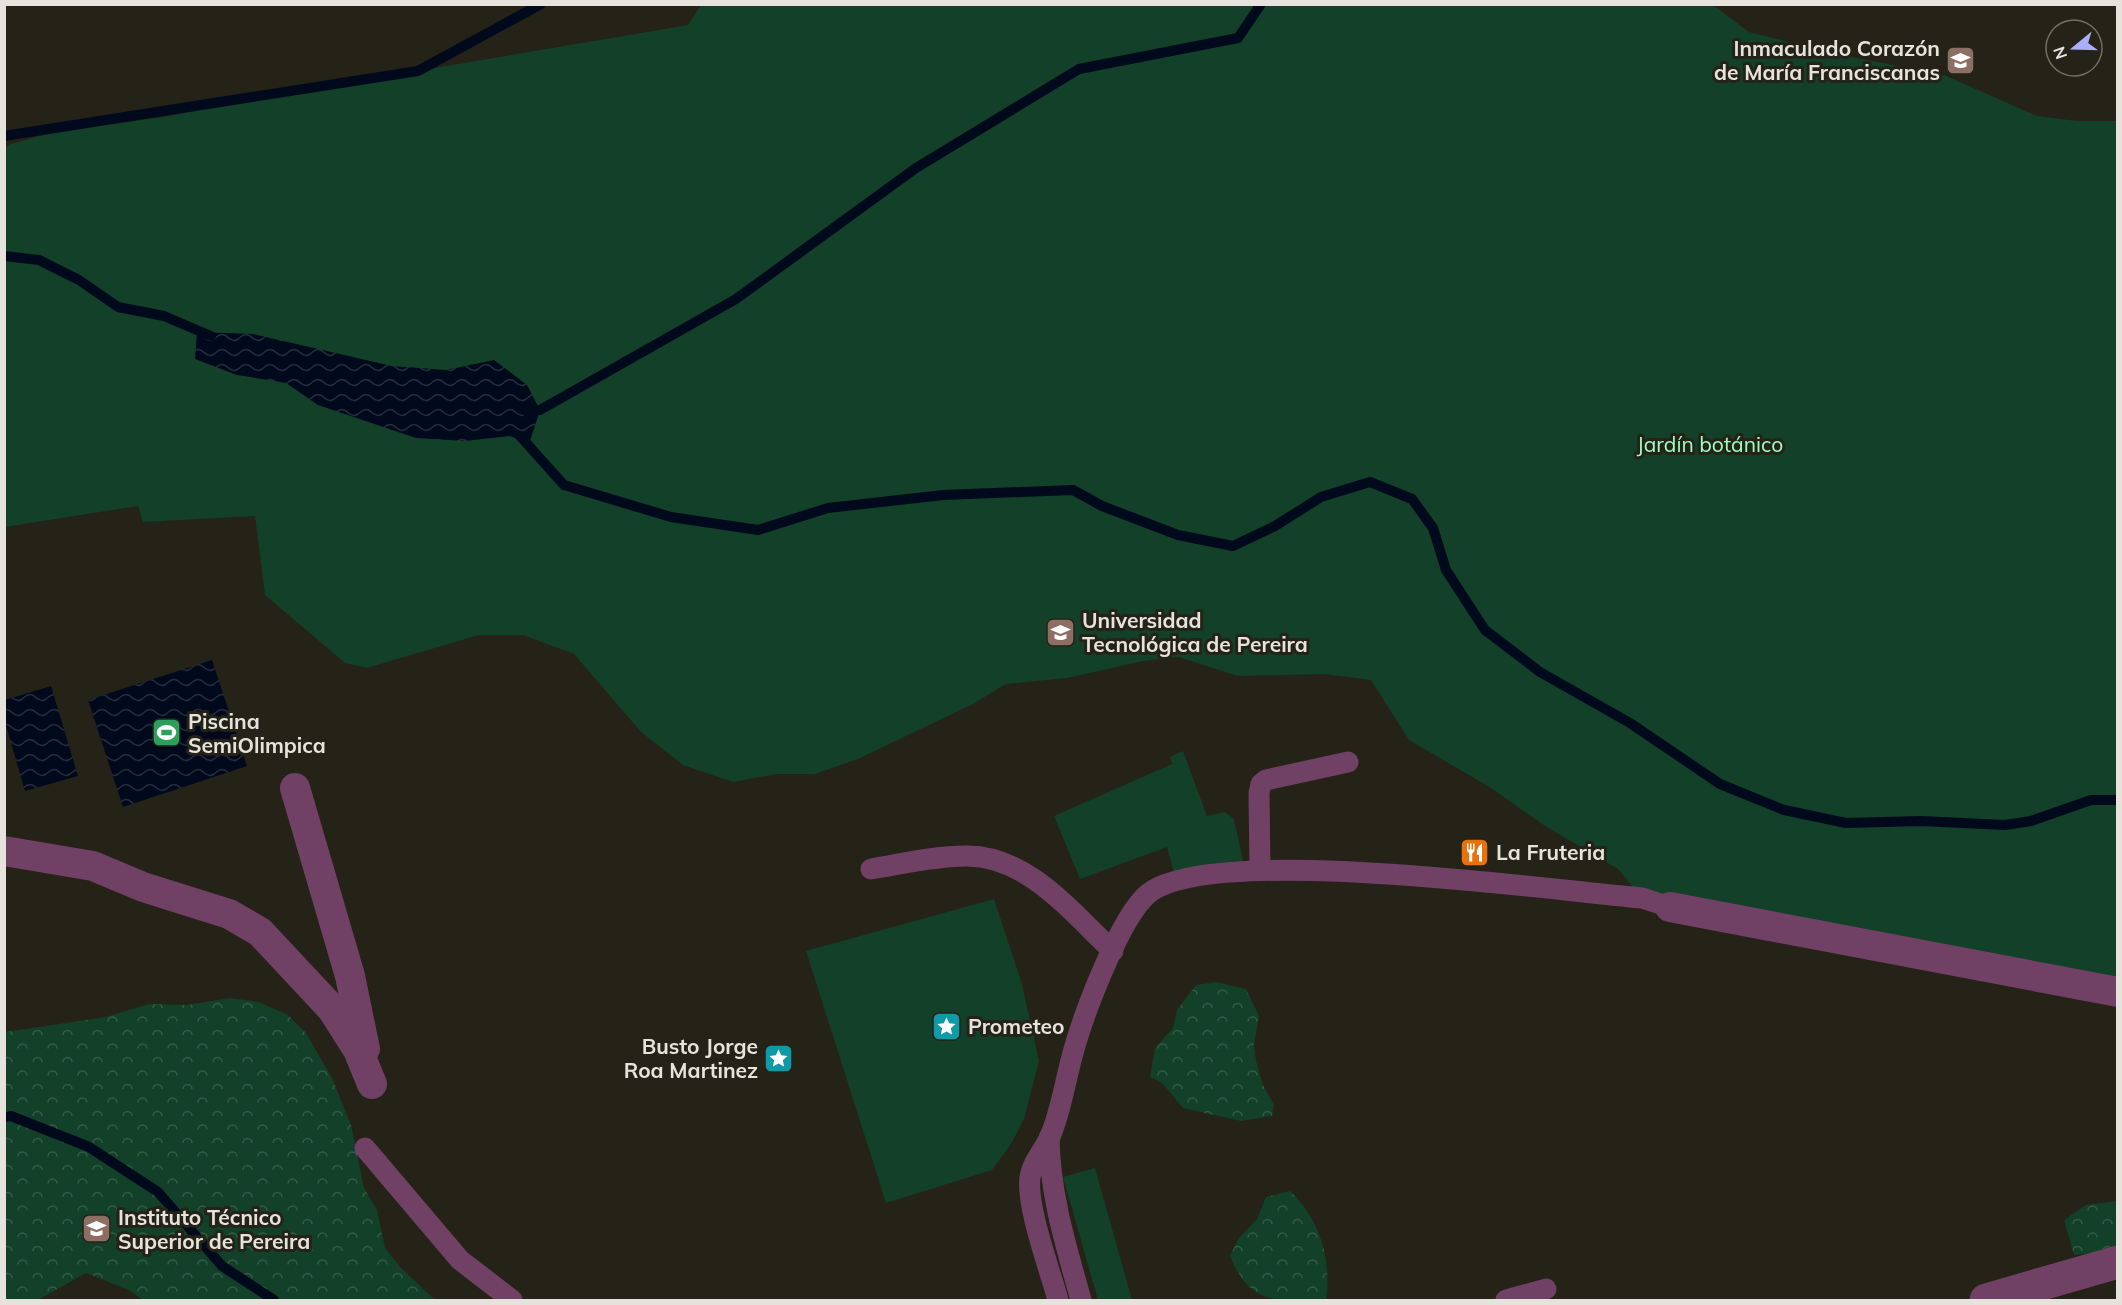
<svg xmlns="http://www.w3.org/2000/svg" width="2122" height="1305" font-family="Mulish,sans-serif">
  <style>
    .forest { fill: url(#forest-crowns) }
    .green { fill: #124028 }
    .water { fill: url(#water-waves) }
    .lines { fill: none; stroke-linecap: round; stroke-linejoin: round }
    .stream { stroke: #000a1c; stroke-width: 10 }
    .service { stroke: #704165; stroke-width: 21 }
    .pedestrian { stroke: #704165; stroke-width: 30 }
    .minor { stroke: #704165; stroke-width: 33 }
    .labels { text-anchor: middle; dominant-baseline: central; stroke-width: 6; stroke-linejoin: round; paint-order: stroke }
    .poi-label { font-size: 21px; font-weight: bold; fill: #e5e3dc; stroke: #252217; text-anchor: start }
    .park-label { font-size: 21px; fill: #9bfec3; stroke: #252217 }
  </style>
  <defs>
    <pattern id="forest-crowns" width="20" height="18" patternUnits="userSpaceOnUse" patternTransform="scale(1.5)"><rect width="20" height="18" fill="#124028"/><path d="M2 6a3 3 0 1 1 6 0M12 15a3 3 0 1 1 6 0" fill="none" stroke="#345b47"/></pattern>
    <pattern id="water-waves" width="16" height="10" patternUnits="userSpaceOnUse" patternTransform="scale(1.5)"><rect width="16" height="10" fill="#000a1c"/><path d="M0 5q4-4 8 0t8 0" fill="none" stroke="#252e3c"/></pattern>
  </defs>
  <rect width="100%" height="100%" fill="#252217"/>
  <g class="forest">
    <path d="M1216,982L1246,989L1259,1016L1254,1044L1256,1061L1263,1085L1274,1105L1272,1116L1241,1121L1183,1108L1162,1083L1150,1077L1155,1048L1173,1028L1177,1010L1196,985Z"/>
    <path d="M230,998L259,1002L288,1015L306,1033L332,1078L351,1125L364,1188L377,1210L385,1248L400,1267L435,1300H143L129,1290L86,1273L38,1300H5V1032L106,1017L149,1004L187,1005Z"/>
    <path d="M1290,1191C1320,1219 1332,1260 1326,1300C1274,1301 1250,1305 1230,1256L1238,1239L1257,1219L1266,1197Z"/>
    <path d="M2117,1201V1251L2074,1255L2064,1220L2086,1205Z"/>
  </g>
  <g class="green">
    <path d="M701,5H1713L1749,32L1832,53L1944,75L2037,116L2077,121H2117V992L1642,898L1618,869L1545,826L1491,788L1409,740L1371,680L1325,674L1237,676L1179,657L1143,661L1067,678L1006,684L973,704L858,759L815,774H777L733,782L683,765L641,732L574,654L523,635H479L367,668L345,663L265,595L255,516L143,522L138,506L5,527L4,149L11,144L54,132L164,117L258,98L688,25Z"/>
    <path d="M1183,751L1207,816L1225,812L1234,819L1244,865L1175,877L1167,847L1080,879L1054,816L1172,764L1170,757Z"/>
    <path d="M994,899L1022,984L1039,1061L1024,1119L1011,1144L992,1170L886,1203L806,951Z"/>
    <path d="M1095,1168L1132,1300H1098L1063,1177Z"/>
  </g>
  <g class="water">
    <path d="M197,332L253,334L392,366L446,370L494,360L527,385L540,410L529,444L510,436L465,441L416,438L318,405L286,383L237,375L195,359Z"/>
    <path d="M212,660L247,766L123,807L88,700Z"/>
    <path d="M51,686L78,776L25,791L5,722V700Z"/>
  </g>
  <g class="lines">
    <g class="stream">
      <path d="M4,136L418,71L541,4"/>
      <path d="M4,256L39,260L79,280L118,307L164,316L211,336"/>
      <path d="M526,411L540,410L736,299L916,168L1079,69L1238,38L1261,4"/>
      <path d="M520,436L564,485L671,517L758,530L828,508L943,495L1073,490L1102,506L1178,535L1233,546L1275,526L1321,497L1370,482L1412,499L1433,528L1446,570L1485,630L1540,672L1630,723L1720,784L1784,810L1846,823L1921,821L2005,825L2031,821L2091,800H2118"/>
      <path d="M4,1117L11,1116L89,1147L158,1192L222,1266L274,1300"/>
    </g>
    <g class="service">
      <path d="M871,869C902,864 934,856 966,856C1027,855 1072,913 1113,951"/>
      <path d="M1260,869L1259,793L1261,784L1266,780L1348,762"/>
      <path d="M1049,1138C1050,1195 1066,1246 1081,1300"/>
      <path d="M365,1148L460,1260L512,1300"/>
      <path d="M1058,1300C1050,1270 1026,1206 1030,1177C1032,1163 1043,1151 1049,1139C1061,1113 1065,1081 1073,1053C1083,1016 1120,916 1149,893C1215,843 1549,890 1642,898L1670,907"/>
      <path d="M1506,1300L1546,1289"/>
    </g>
    <g class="pedestrian">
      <path d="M295,788L350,976L365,1049"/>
      <path d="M4,851L93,866L143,887L229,914L260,932L332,1009L358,1050L372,1084"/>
      <path d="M1670,907L2118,992"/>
    </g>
    <path class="minor" d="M1986,1300L2118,1262"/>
  </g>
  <defs>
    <symbol id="school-square" viewBox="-11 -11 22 22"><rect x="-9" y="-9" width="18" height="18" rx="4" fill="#8d6e63" stroke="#252217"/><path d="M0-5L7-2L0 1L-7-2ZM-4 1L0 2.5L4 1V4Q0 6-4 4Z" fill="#fff"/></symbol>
    <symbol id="university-square" viewBox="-11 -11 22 22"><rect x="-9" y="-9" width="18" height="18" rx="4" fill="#8d6e63" stroke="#252217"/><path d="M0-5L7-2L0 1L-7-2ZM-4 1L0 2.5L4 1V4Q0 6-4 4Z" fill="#fff"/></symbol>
    <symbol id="stadium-square" viewBox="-11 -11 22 22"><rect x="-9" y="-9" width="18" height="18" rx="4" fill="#2e9e5b" stroke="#252217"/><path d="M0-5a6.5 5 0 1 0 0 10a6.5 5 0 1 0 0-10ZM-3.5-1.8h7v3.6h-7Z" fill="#fff"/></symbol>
    <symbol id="restaurant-square" viewBox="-11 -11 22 22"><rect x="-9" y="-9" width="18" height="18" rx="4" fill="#e8710a" stroke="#252217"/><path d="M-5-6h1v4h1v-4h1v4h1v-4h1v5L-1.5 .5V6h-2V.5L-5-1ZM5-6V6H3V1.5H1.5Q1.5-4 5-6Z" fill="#fff"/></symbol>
    <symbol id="sight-square" viewBox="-11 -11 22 22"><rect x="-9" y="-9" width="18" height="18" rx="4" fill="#0f9aa8" stroke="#252217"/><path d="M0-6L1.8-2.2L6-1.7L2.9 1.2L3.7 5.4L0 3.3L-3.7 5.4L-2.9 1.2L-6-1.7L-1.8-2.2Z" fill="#fff"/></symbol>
  </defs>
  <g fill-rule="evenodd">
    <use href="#school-square" x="1944" y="44" width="33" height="33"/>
    <use href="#university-square" x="1044" y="616" width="33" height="33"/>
    <use href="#stadium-square" x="150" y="716" width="33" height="33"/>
    <use href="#restaurant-square" x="1458" y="836" width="33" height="33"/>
    <use href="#sight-square" x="930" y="1010" width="33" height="33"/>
    <use href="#sight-square" x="762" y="1042" width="33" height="33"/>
    <use href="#school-square" x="80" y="1212" width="33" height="33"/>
  </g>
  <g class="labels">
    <g class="poi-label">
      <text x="1940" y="48" text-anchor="end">Inmaculado Corazón<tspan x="1940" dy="24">de María Franciscanas</tspan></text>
      <text x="1082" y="620">Universidad<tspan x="1082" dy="24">Tecnológica de Pereira</tspan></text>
      <text x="188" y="721">Piscina<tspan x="188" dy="24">SemiOlimpica</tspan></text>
      <text x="1496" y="852">La Fruteria</text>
      <text x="968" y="1026">Prometeo</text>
      <text x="758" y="1046" text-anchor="end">Busto Jorge<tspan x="758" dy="24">Roa Martinez</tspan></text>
      <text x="118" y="1217">Instituto Técnico<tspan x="118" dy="24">Superior de Pereira</tspan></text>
    </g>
    <g class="park-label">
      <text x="1710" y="444">Jardín botánico</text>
    </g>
  </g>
  <rect width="2122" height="1305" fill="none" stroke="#e5e3dc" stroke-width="12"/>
  <g transform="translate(2074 48) rotate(251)"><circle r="28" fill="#252217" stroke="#726f66" stroke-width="1.5"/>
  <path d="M0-4.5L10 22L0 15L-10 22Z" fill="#abaffb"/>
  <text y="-9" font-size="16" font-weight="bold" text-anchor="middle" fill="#e5e3dc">N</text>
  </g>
</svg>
